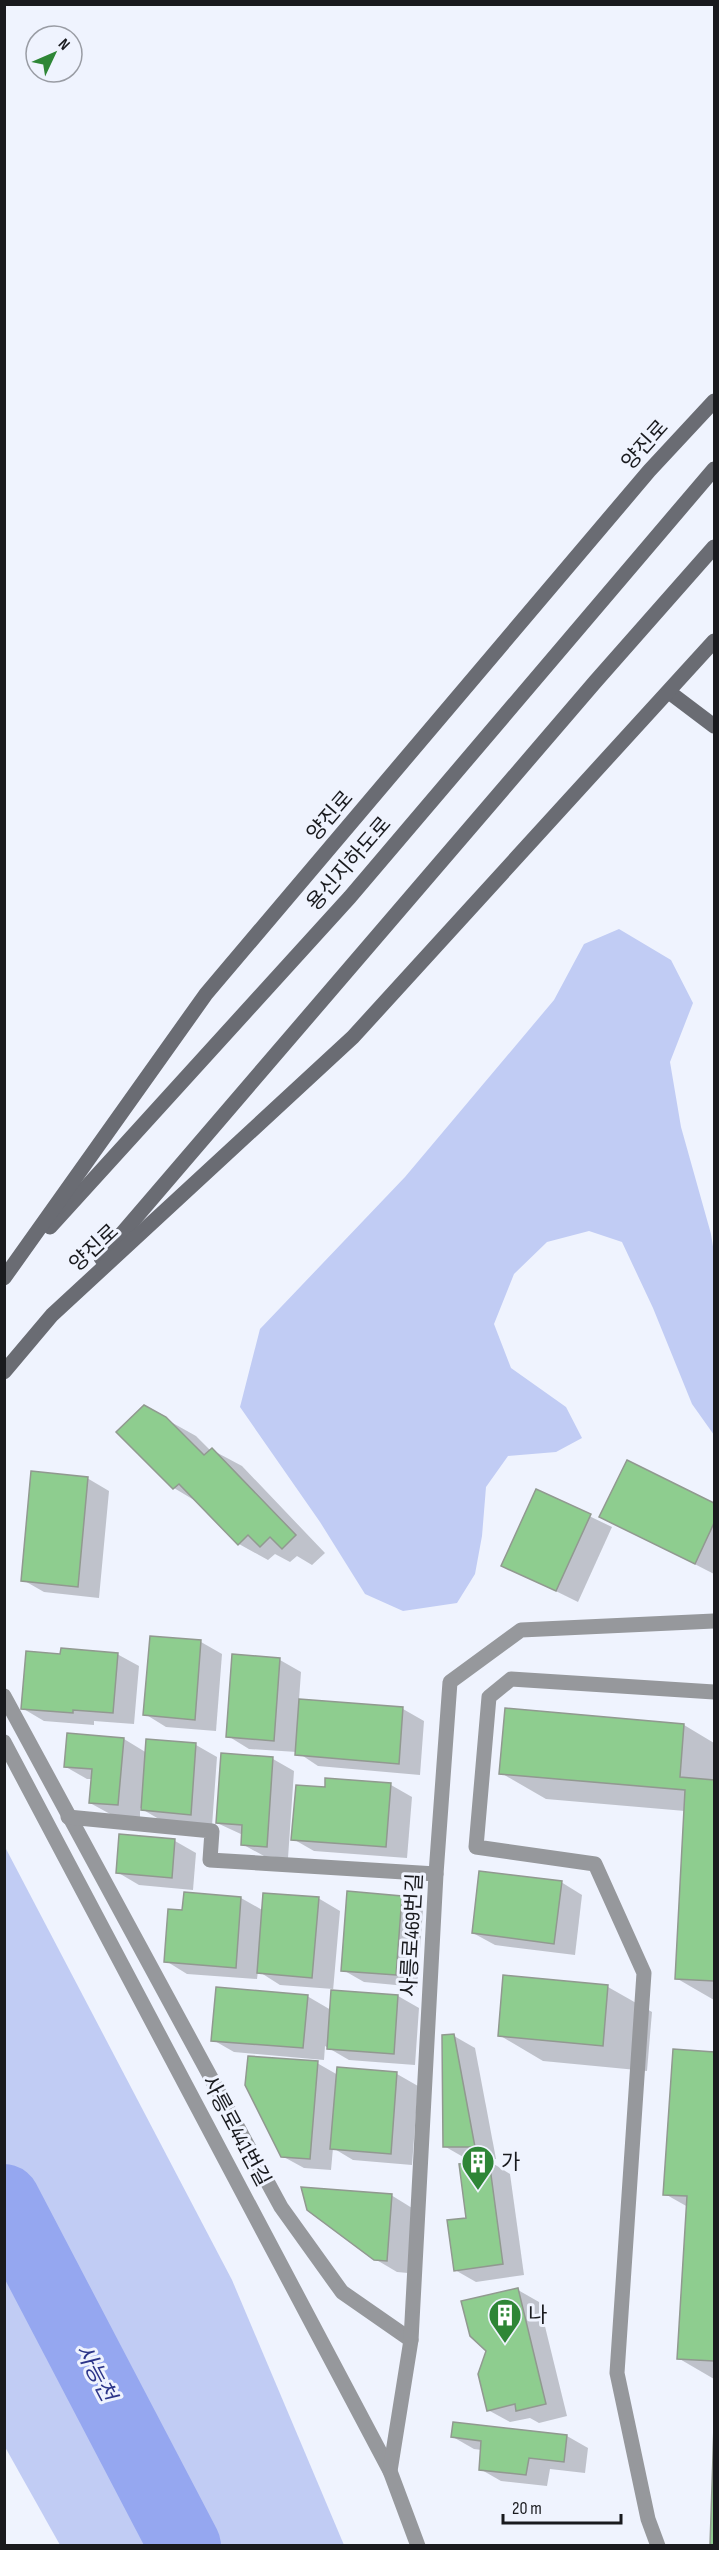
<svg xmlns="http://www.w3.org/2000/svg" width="719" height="2550" font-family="'Sofia Sans Condensed','Noto Sans KR',sans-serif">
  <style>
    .green { fill: #c1ccf4 }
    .shadow { fill: #0003 }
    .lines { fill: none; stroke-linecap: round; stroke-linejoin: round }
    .river { stroke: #95a7f0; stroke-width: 72 }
    .building { fill: #8ecd8f; stroke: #919990; stroke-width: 1.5 }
    .lane { stroke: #96989c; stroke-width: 15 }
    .street { stroke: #96989c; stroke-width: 15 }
    .secondary { stroke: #6a6c73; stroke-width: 15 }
    .labels { text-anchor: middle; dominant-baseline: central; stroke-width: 6; stroke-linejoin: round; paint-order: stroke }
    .street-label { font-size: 21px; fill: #191a1e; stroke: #eff3fe }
    .poi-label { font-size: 21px; fill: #191a1e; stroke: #eff3fe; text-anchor: start }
    .water-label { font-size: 22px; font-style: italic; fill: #2c3589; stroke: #eff3fe }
  </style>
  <rect width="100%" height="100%" fill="#eff3fe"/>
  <g class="green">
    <path d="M619,929L671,960L693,1003L670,1062L681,1127L711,1234L714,1253V1435L692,1404L653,1308L622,1242L589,1231L547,1242L514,1274L494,1324L511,1368L566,1407L582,1438L556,1452L508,1456L486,1487L482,1536L475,1574L457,1603L403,1611L365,1594L320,1522L240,1407L260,1329L405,1177L554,1000L584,944Z"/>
    <path d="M5,1847L232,2280L344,2545H60L5,2447Z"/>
  </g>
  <g class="shadow">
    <path d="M144,1407L196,1436L211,1451L212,1450L242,1466L325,1553L312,1565L297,1556L290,1562L275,1554L268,1560L239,1544L199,1503L174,1488L118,1432Z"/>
    <path d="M627,1462L714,1505V1574L601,1516Z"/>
    <path d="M87,1478L109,1491L99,1598L44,1592L23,1580Z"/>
    <path d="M537,1491L612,1527L578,1602L503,1565Z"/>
    <path d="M201,1642L222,1654L216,1731L166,1727L145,1714Z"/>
    <path d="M117,1654L139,1666L134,1724L94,1721V1725L44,1721L22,1708L62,1656Z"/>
    <path d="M280,1660L301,1672L299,1700L403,1709L424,1721L420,1775L318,1766L297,1752L249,1749L228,1736Z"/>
    <path d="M506,1709L684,1725L714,1743V2000L676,1978L685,1811L546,1799L501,1773Z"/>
    <path d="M124,1739L147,1753L148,1741L196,1745L217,1757L212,1826L164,1822L140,1808V1817L112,1815L90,1803L92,1779H87L66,1767Z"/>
    <path d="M273,1759L294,1771L288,1858L264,1856L242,1844L243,1835L217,1823Z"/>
    <path d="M391,1785L412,1797L407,1858L314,1851L293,1839L326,1788Z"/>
    <path d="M175,1841L196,1853L193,1890L139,1885L117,1872Z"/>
    <path d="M561,1882L582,1895L575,1955L495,1945L473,1933Z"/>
    <path d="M349,1893L402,1897L423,1910L417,1987L364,1982L343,1970Z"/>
    <path d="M241,1898L264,1911L318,1898L340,1911L333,1991L398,1996L419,2008L415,2065L349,2060L325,2046L324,2060L234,2052L213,2040L307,1996L331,2010L333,1989L280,1985L258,1971L257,1979L187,1974L166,1961L184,1911Z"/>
    <path d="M608,1987L652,2012L647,2071L543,2061L499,2035Z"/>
    <path d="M454,2036L475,2048L496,2159L465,2158L444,2146Z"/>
    <path d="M674,2051L714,2054V2379L678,2358L688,2207L665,2194Z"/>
    <path d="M317,2063L338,2075V2069L397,2074L418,2086L412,2165L353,2160L333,2148L331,2170L304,2168L282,2156Z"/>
    <path d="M489,2161L510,2174L524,2275L476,2282L455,2270Z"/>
    <path d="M391,2195L412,2208L408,2273L397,2272L375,2259Z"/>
    <path d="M518,2290L539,2302L567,2416L539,2423L530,2418L510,2422L488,2410Z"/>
    <path d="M567,2436L588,2448L585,2473L550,2469L547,2486L501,2481L480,2469L482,2450L474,2449L453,2437Z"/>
    <path d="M714,2459V2546H711Z"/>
  </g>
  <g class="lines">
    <path class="river" d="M4,2200L185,2546"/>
  </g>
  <g class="building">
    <path d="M144,1405L166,1417L204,1455L212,1448L296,1535L282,1549L270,1537L260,1547L248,1535L238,1545L179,1484L173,1489L116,1432Z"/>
    <path d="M627,1460L714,1503V1523L695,1564L599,1517Z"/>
    <path d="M31,1471L88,1477L78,1587L21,1581Z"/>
    <path d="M536,1489L591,1514L556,1591L501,1566Z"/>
    <path d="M150,1636L201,1640L195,1720L143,1715Z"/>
    <path d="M61,1648L118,1653L113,1713L73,1710V1713L21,1709L26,1651L60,1654Z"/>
    <path d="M232,1654L280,1658L274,1741L226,1737Z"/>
    <path d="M299,1699L403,1707L399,1764L295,1755Z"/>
    <path d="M505,1708L684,1724L680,1777L714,1780V1981L675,1979L685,1790L499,1774Z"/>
    <path d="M67,1733L124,1738L118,1805L89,1803L92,1769L64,1767Z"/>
    <path d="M146,1739L196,1743L191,1815L141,1810Z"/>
    <path d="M221,1753L273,1757L267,1847L241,1845L242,1825L216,1823Z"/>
    <path d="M325,1778L391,1783L386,1847L291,1840L296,1785L325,1787Z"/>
    <path d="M119,1834L175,1839L172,1878L116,1873Z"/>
    <path d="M479,1871L562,1881L554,1944L472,1933Z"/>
    <path d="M347,1891L402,1896L396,1975L341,1971Z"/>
    <path d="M184,1892L241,1897L236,1968L164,1962L168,1909L182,1910Z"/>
    <path d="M263,1893L319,1897L312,1978L257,1973Z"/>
    <path d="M503,1975L608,1985L603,2046L498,2036Z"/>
    <path d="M216,1987L308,1995L303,2048L211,2041Z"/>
    <path d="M331,1990L398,1995L394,2054L327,2049Z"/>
    <path d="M454,2034L475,2147H443L442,2035Z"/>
    <path d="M673,2049L714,2052V2361L677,2359L687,2196L663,2195Z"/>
    <path d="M248,2056L318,2061L310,2159L281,2157L245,2085Z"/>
    <path d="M337,2067L397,2072L391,2154L330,2149Z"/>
    <path d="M489,2160L503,2264L454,2271L447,2220L466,2218L459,2164Z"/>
    <path d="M301,2187L392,2194L387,2261L374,2260L307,2210Z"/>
    <path d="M518,2288L546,2404L516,2411L515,2404L487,2411L478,2374L486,2351L470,2336L461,2301Z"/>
    <path d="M453,2422L567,2435L564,2462L529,2458L526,2475L479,2470L481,2441L451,2437Z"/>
    <path d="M714,2425V2546H710Z"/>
  </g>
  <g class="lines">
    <g class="lane">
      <path d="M4,1696L281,2207L342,2292L411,2340"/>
      <path d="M68,1817L212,1831L210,1860L436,1874"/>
      <path d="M658,2546L648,2519L617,2373L644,1973L595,1864L476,1847L489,1697L511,1679L714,1692"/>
    </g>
    <g class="street">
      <path d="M4,1742L390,2471L418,2546"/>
      <path d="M390,2471L411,2340L436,1874L450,1682L521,1630L714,1621"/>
    </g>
    <g class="secondary">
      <path d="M669,692L714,726"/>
      <path d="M50,1227L350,897L714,469"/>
      <path d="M101,1258L595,682L714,547"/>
      <path d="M4,1278L206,994L649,471L714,401"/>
      <path d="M4,1372L52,1315L353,1037L714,641"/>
    </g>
  </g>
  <defs>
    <symbol id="building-pin" viewBox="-11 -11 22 30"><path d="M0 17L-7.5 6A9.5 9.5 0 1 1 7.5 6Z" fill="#2e8636" stroke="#eff3fe"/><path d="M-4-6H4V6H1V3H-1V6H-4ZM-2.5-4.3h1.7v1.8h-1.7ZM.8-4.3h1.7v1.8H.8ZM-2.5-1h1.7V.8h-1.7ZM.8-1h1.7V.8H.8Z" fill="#fff"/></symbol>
  </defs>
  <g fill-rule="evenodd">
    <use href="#building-pin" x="459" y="2143" width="38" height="52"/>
    <use href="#building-pin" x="486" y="2296" width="38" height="52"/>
  </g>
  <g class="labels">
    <g class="street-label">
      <text transform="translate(645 445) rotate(-48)">양진로</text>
      <text transform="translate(330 816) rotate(-49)">양진로</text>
      <text transform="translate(349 864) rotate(-49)">용신지하도로</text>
      <text transform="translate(94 1248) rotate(-43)">양진로</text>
      <text transform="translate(412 1935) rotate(-87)">사릉로469번길</text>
      <text transform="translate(236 2131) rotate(62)">사릉로441번길</text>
    </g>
    <g class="poi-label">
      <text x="501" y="2162">가</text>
      <text x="528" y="2315">나</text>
    </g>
    <g class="water-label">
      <text transform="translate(95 2373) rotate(62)">사능천</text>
    </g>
  </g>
  <rect width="719" height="2550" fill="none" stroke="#191a1e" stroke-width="12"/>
  <g transform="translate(54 54) rotate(46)"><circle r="28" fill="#eff3fe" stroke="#999ca4" stroke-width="1.5"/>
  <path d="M0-4.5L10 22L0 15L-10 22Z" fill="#2e8636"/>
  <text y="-9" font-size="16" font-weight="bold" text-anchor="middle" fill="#191a1e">N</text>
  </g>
  <path d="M503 2514v9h118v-9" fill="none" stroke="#191a1e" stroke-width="3"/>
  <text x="512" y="2514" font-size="18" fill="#191a1e" stroke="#eff3fe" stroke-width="4.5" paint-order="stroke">20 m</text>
</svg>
